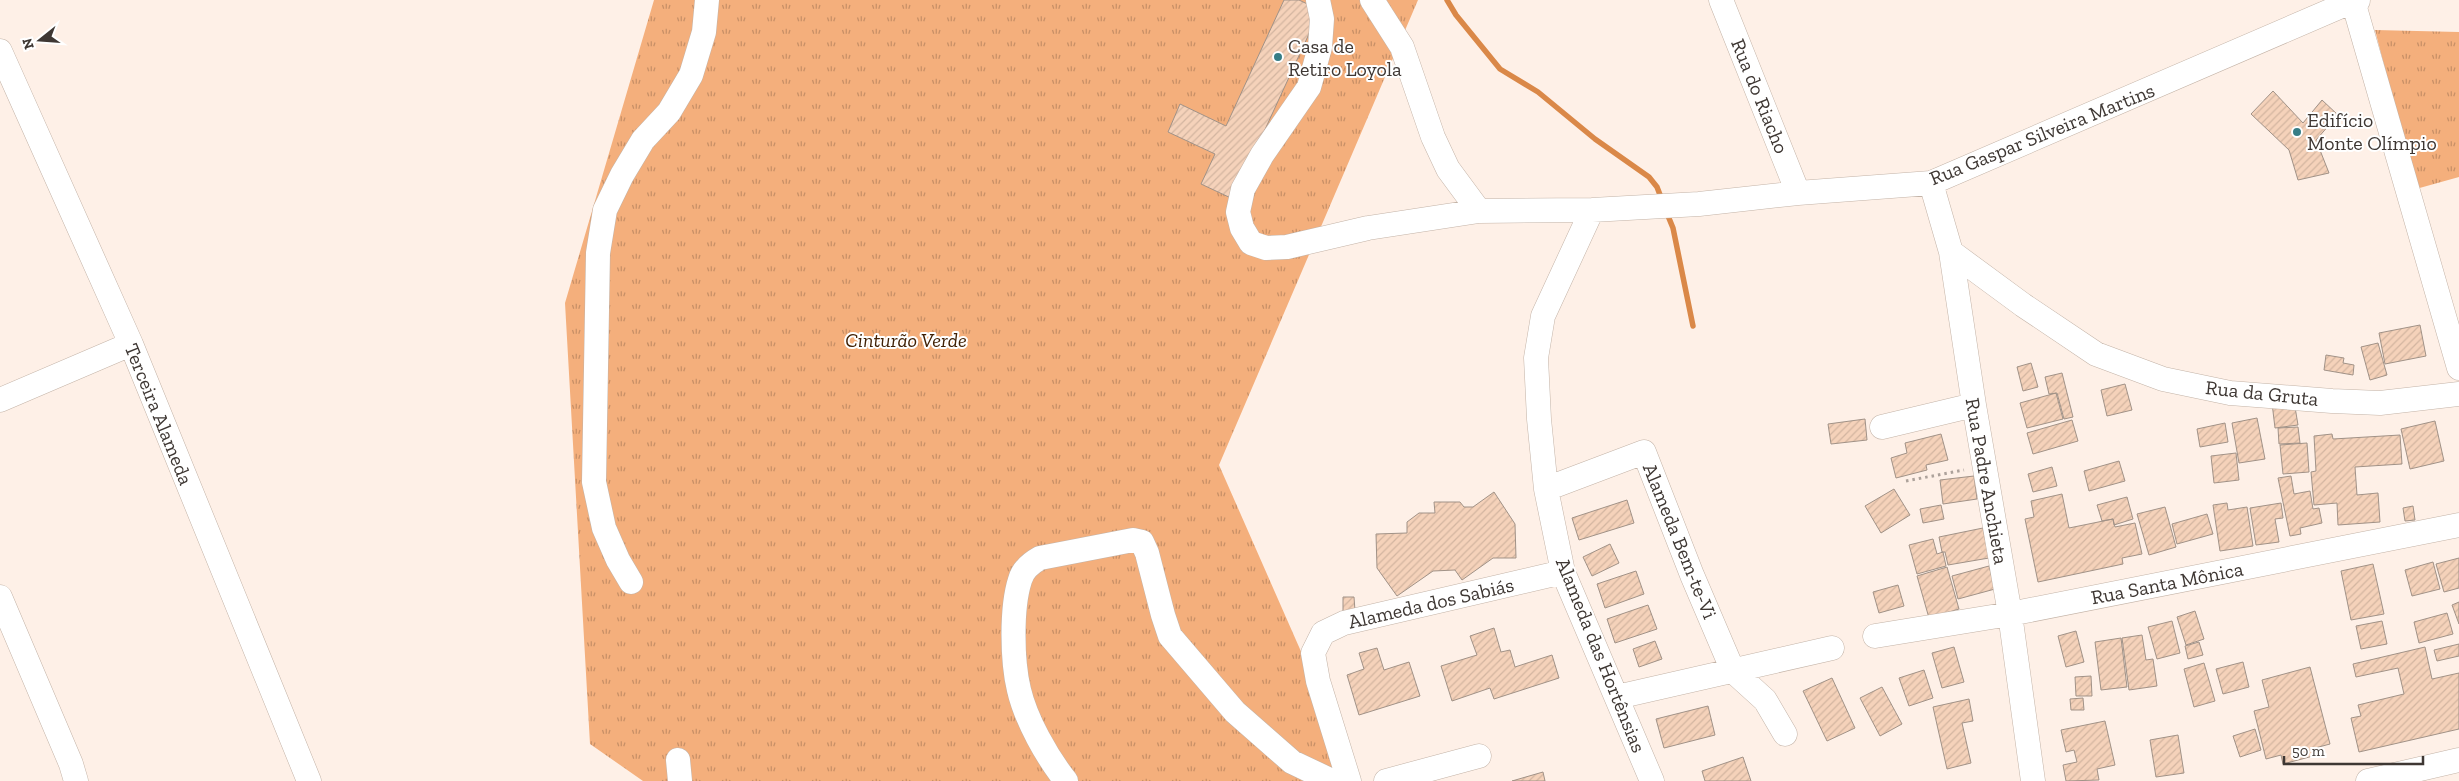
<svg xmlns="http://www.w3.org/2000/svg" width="2459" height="781" font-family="'Zilla Slab',serif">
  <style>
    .grass { fill: url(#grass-tufts) }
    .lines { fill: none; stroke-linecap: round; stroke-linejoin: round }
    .stream { stroke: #da8848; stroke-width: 5.5 }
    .building { fill: url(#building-hatch); stroke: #a19287 }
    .minor-casing { stroke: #c3b3a7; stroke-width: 25 }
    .major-casing { stroke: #c3b3a7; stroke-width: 29 }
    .path { stroke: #ada29b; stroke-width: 3; stroke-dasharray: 2.5 4; stroke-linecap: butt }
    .minor { stroke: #fff; stroke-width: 24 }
    .major { stroke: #fff; stroke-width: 28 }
    .poi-dot { fill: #367d86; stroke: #fff; stroke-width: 2 }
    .labels { text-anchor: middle; stroke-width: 4; stroke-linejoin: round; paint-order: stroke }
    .poi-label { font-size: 20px; fill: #3e3733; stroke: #fff; text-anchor: start }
    .street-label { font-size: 20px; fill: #3e3733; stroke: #fff }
    .park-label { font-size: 20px; font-style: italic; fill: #402004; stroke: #fff }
  </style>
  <defs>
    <pattern id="grass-tufts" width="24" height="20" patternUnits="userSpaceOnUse" patternTransform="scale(1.25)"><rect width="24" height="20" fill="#f4af7c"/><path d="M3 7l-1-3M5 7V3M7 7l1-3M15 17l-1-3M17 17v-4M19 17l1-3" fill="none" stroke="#c78f66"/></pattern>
    <pattern id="building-hatch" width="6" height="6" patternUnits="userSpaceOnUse" patternTransform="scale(1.25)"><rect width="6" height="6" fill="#f5d2ba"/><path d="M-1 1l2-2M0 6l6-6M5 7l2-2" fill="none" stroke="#d3b5a0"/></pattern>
  </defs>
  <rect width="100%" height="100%" fill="#fef0e7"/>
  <path class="grass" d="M654,0h764l-199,465 139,316h-715l-53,-37 -25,-441z
    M2375,30l84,2v145l-43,12z"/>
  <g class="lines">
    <path class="stream" d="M1447,0l9,15 44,54 38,23 57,47 54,38 8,10 5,13
      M1666,211l7,17 20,98"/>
  </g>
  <path class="building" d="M1284,0h15l21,10 -87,189 -32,-15 14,-30 -47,-22 12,-28 46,22z
    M2273,91l30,32 19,-23 16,15 -22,25 13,33 -31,7 -9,-30 -38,-36z
    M2420,325l6,31 -41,8 -6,-31z
    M2378,343l9,32 -17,5 -9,-33z
    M2326,355l18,3 -1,5 11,2 -1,10 -29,-5z
    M2031,363l7,24 -15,4 -6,-24z
    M2062,373l11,44 -9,2 -7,-26 -8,1 -4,-17z
    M2125,384l7,26 -25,6 -6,-26z
    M2056,393l7,26 -36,9 -7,-25z
    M2294,401l4,24 -23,3 -3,-25z
    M2257,418l8,41 -26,4 -7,-40z
    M1865,419l2,21 -36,4 -3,-20z
    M2072,420l6,21 -45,13 -6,-21z
    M2435,421l9,40 -34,8 -9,-40z
    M2225,423l3,19 -28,5 -3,-18z
    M2298,427l2,16 -21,1 -1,-16z
    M1941,434l7,26 -22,5 1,5 -31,8 -5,-20 16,-5 -2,-10z
    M2332,434l1,5 67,-4 2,29 -47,3 2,28 21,-2 2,29 -42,3 -1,-22 -23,2 -3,-33 5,-1 -2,-35z
    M2307,443l2,29 -26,2 -3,-29z
    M2236,453l3,27 -25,3 -3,-27z
    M2119,461l6,20 -36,10 -5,-20z
    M2052,467l5,19 -24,6 -5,-18z
    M1974,476l3,23 -34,5 -3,-24z
    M2291,476l3,18 16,-3 3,18 6,-1 3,15 -22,5 1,6 -11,2 -12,-58z
    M1894,489l16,26 -29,18 -16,-27z
    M1494,492l21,32 1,34h-23l-31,22 -7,-10 -22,1 -36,25 -20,-28 -1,-34 31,-1v-11l12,-9h16l-1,-11h26l4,5h9z
    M2062,494l7,34 44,-9 2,8 20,-4 7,31 -20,4 1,6 -85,18 -13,-63 9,-2 -3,-16z
    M2127,497l6,22 -19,6 -1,-6 -11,2 -5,-16z
    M1627,500l7,23 -55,17 -7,-22z
    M2227,503l1,7 19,-3 6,39 -33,5 -7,-46z
    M2281,503l2,15 -8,1 4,23 -23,3 -6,-37z
    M1941,505l3,14 -21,4 -3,-14z
    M2413,506l2,14 -10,1 -2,-13z
    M2165,507l11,40 -27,8 -12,-41z
    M2207,514l6,20 -36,10 -5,-20z
    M1983,528l6,30 -41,7 -3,-13h-3l-3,-15z
    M1933,539l4,15 6,-2 3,14 -29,8 -8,-29z
    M1610,544l9,19 -27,13 -9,-19z
    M2459,558v30l-15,4 -8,-28z
    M2433,562l7,27 -28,7 -7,-26z
    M2373,564l11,50 -33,6 -10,-49z
    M1989,566l6,23 -37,10 -6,-23z
    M1947,567l12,42 -30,9 -12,-42z
    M1636,571l8,23 -39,14 -8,-24z
    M1898,585l6,21 -25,7 -6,-21z
    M1343,597h11l1,14h-12z
    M2459,602v22l-7,-19z
    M1648,605l9,24 -42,14 -8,-24z
    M2195,611l9,28 -18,6 -9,-28z
    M2447,613l6,21 -34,9 -5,-21z
    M2172,621l8,32 -23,6 -9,-32z
    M2382,621l5,23 -26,5 -5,-23z
    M1494,628l7,24 9,-2 5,17 37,-12 7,23 -65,21 -4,-11 -38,13 -11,-35 36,-11 -7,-19z
    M2076,631l8,31 -18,5 -8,-31z
    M2142,635l4,25 7,-1 4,27 -28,4 -7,-52z
    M2121,638l6,49 -26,3 -6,-48z
    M1655,641l7,18 -23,8 -6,-18z
    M2199,642l4,13 -15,4 -3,-13z
    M2459,644v12l-22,5 -3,-11z
    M1954,647l10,35 -22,6 -10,-35z
    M2425,647l7,32 27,-6v56l-100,23 -8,-34 10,-2 -3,-11 46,-11 -6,-26 -42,9 -3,-13z
    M1377,648l7,22 25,-8 11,34 -61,19 -12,-40 17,-6 -5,-16z
    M2243,662l6,25 -26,7 -7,-25z
    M2204,663l11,38 -21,6 -10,-38z
    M2310,667l20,77 -15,4 2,7 -34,9 -2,-9 -15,4 -12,-48 15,-4 -7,-27z
    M1924,670l9,28 -24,8 -10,-28z
    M2091,676l1,20h-16l-1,-19z
    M1832,678l23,50 -28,13 -24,-50z
    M1882,687l20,37 -22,12 -20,-38z
    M2083,698l1,12h-13l-1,-11z
    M1969,699l4,22 -11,2 9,40 -24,6 -14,-62z
    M1708,706l7,29 -51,13 -8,-29z
    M2105,721l10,44 -18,4 2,11 -33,1 -3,-16 14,-3 -3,-12 -8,2 -5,-22z
    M2255,729l6,21 -21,7 -7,-21z
    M2178,735l6,38 -28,4 -6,-37z
    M1743,757l8,24h-46l-3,-10z
    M1543,772l2,9h-33z"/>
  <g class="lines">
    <g class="minor-casing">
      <path id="minor" d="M1318,0l4,19 -2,28 -11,40 -47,68 -19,34 -5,23 4,16 9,15 15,5 21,-1 81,-19 111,-17 113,-1 107,-6 99,-11 133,-10 422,-182 106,367
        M1372,0l30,47 31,90 15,32 31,42
        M1721,0l77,193
        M0,51l131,293 178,437
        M1931,183l20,69 23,153 36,209 23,167
        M1592,210l-49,106 -7,42 3,61 7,70 17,83 89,209
        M1951,252l72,53 73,49 67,25 67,14 102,8 48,2 79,-9
        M0,400l131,-56
        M1882,427l92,-22
        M1546,489l98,-37 48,123 41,96 32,29 20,34
        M631,582l-13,-22 -14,-32 -10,-46 4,-229 7,-43 17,-35 21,-35 26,-28 22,-37 13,-43 3,-32
        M0,597l71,167 5,17
        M1875,636l135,-22 449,-89
        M1617,697l215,-49
        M678,760l2,21
        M1066,781c-19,-24 -40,-61 -47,-91 -7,-29 -8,-82 1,-110 3,-11 11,-17 20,-22l93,-18 9,2 5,11 16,62 7,21 65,76 57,50 40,19
        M1349,781l-31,-100 -5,-28 10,-20 21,-10 219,-51
        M1386,781l93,-25
        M2368,781l91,-21"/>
    </g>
    <g class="major-casing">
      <path id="major" d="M2353,0h3"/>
    </g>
    <path class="path" d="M1906,481l58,-11"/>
    <use href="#minor" class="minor"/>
    <use href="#major" class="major"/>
  </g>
  <g class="poi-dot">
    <circle cx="1278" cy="57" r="5"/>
    <circle cx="2297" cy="132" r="5"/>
  </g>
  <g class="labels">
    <g class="poi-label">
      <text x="1288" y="53">Casa de<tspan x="1288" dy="23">Retiro Loyola</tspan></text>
      <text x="2307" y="127">Edifício<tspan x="2307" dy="23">Monte Olímpio</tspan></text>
    </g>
    <g class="street-label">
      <text transform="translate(1760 96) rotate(68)" y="7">Rua do Riacho</text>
      <text transform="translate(2042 134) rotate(-22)" y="7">Rua Gaspar Silveira Martins</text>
      <text transform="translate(2262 393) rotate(6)" y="7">Rua da Gruta</text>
      <text transform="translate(159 414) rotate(68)" y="7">Terceira Alameda</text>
      <text transform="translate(1987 481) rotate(80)" y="7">Rua Padre Anchieta</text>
      <text transform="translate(1680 541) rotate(68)" y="7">Alameda Bem-te-Vi</text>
      <text transform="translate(2167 583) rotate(-11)" y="7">Rua Santa Mônica</text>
      <text transform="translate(1431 603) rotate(-13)" y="7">Alameda dos Sabiás</text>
      <text transform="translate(1601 655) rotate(68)" y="7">Alameda das Hortênsias</text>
    </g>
    <g class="park-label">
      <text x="906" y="347">Cinturão Verde</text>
    </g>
  </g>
  <g transform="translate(40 40) rotate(253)" stroke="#ffffff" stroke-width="4" paint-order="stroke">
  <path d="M0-4L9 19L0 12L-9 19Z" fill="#3e3733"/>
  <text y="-8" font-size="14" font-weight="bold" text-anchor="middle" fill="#3e3733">N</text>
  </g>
  <path d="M2284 756v8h139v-8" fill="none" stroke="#3e3733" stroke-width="2.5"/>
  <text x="2292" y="756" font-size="15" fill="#3e3733" stroke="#ffffff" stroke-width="4" paint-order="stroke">50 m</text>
</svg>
